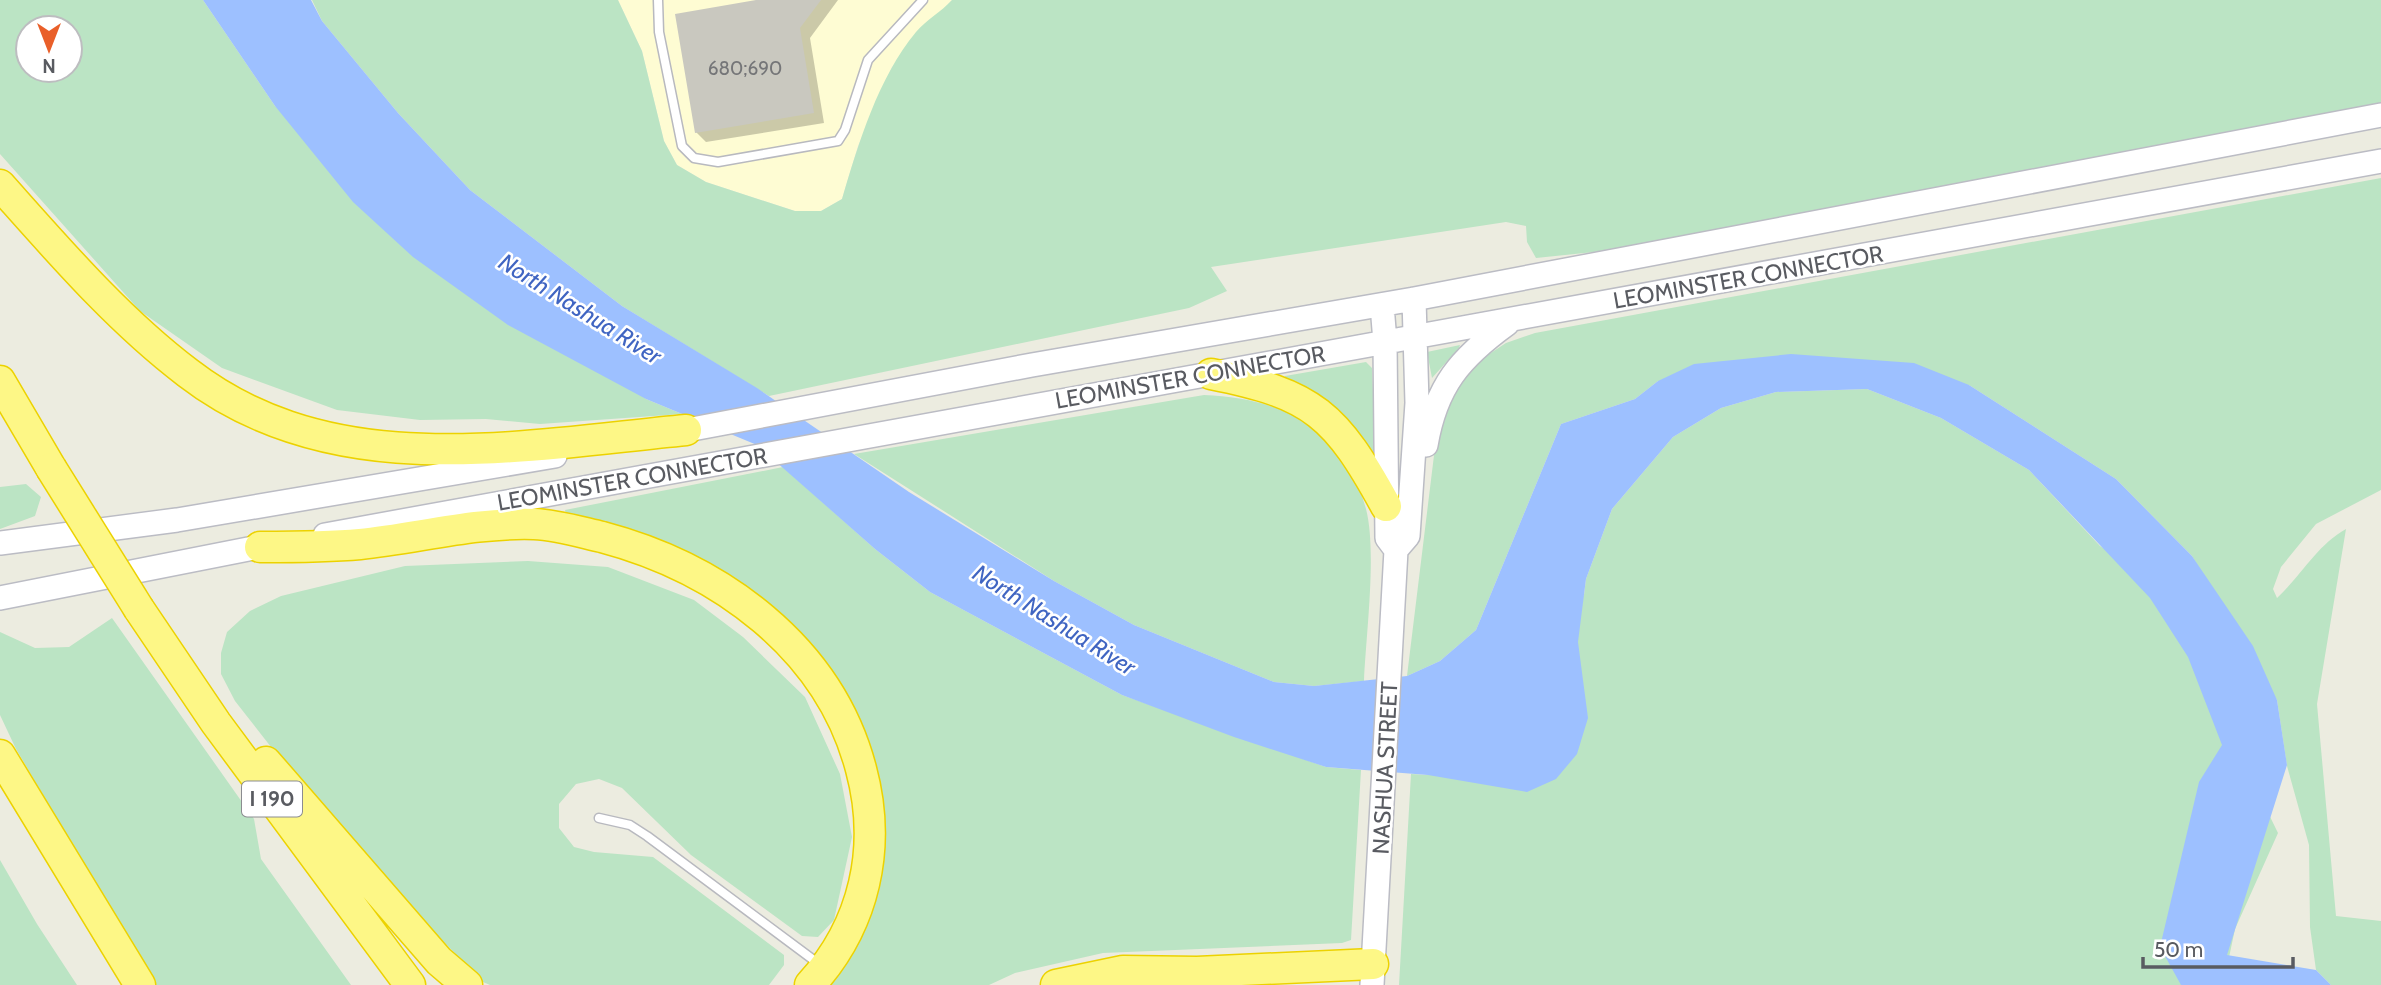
<svg xmlns="http://www.w3.org/2000/svg" width="2381" height="985" font-family="Cabin,sans-serif">
  <style>
    .commercial { fill: #fefcd3 }
    .green { fill: #bbe4c4; fill-rule: evenodd }
    .water { fill: #9dc0ff }
    .shadow { fill: #0003 }
    .building { fill: #c9c8bf }
    .lines { fill: none; stroke-linecap: round; stroke-linejoin: round }
    .service-casing { stroke: #b8b9bf; stroke-width: 11 }
    .secondary-casing { stroke: #bbbcc4; stroke-width: 26 }
    .motorway-casing { stroke: #ecd200; stroke-width: 33 }
    .service { stroke: #fff; stroke-width: 8 }
    .secondary { stroke: #fff; stroke-width: 23 }
    .motorway { stroke: #fdf786; stroke-width: 30 }
    .motorway-bridge-casing { stroke: #ecd200; stroke-width: 33; stroke-linecap: butt }
    .motorway-bridge { stroke: #fdf786; stroke-width: 30 }
    .labels { text-anchor: middle; stroke-width: 5; stroke-linejoin: round; paint-order: stroke }
    .number-label { font-size: 19px; fill: #757678 }
    .shield { fill: #fff; stroke: #8b8c90; stroke-width: 2 }
    .shield-label { font-size: 21px; font-weight: bold; fill: #595b61 }
    .street-label { font-size: 23px; fill: #595b61; stroke: #fff }
    .water-label { font-size: 24px; font-style: italic; fill: #4065c2; stroke: #fff }
  </style>
  <rect width="100%" height="100%" fill="#ecece0"/>
  <path class="commercial" d="M618,0h334l-60,67 -34,79 -16,53 -21,12h-26l-89,-29 -29,-17 -13,-24 -22,-90z"/>
  <path class="green" d="M0,0h203l72,106 371,293 36,15 -142,10 -54,-5 -66,1 -83,-10 -115,-42 -82,-57 -140,-157zM28,28h42v42h-42z
    M312,0h306l24,51 22,90 13,24 29,17 89,29h26l21,-12c17,-57 36,-121 74,-167 10,-12 25,-20 36,-32h1429v109l-787,143 -58,6 -9,-16 -1,-16 -20,-4 -295,45 16,24 -38,17 -420,88 -147,-90 -152,-116 -72,-77 -76,-92z
    M2381,178v312l-65,34 -35,43 -8,22 4,9c24,-22 40,-53 69,-69l-29,175 19,212 45,5v64h-50l-15,-15 -6,-43 -1,-82 -22,-79 -10,-66 -85,-144 -76,-77 -147,-94 -311,-4 -23,18 -74,25 -85,206 -36,31 -33,15 30,-245 21,-48 19,-21 29,-19 29,-10z
    M1460,345l-1,3 -27,30 -5,-26z
    M1366,362l6,6 4,94 -92,-81 1,-5z
    M1867,389l74,29 88,52 71,76 54,33 124,254 -43,96 -8,38 9,18h-837l12,-211 17,1 156,-180 2,-16 26,-70 61,-72 48,-29 55,-16z
    M1204,395c78,3 141,33 162,114 11,42 0,126 -2,172l-50,5 -40,-4 -140,-57 -80,-44 -200,-127z
    M783,467l92,82 55,43 192,103 204,72 35,3 -10,170 -9,3 -239,10 -88,20 -26,12h-161l53,-127 -68,-203 -246,-138 -2,-7z
    M26,484l15,13 -6,19 -35,13v-42z
    M528,561l80,6 86,33 49,37 62,60 35,77 12,63 -18,83 -16,17 -16,-1 -111,-81 -69,-67 -23,-9 -23,5 -17,20v24l15,19 20,5 59,5 131,98v10l-15,20h-279l-7,-3 -140,-143 -108,-138 -14,-27v-21l6,-21 23,-21 31,-15 124,-30z
    M112,618l142,201 7,40 90,126h-196l-139,-236 -16,-34v-83l35,16 34,-1z
    M0,860l37,64 40,61h-77z"/>
  <path class="water" d="M203,0h108l11,21 76,92 72,77 152,116 135,82 152,104 145,89 80,44 140,57 40,4 93,-10 33,-15 36,-31 85,-206 74,-25 23,-18 36,-17 97,-10 123,9 55,22 147,94 76,77 61,90 24,54 10,65 -60,190 89,15 15,15h-150l-21,-38 39,-165 23,-37 -34,-88 -38,-59 -121,-128 -88,-52 -74,-29 -91,3 -55,16 -48,29 -61,72 -26,70 -8,63 10,76 -11,36 -21,25 -29,13 -99,-17 -102,-8 -92,-30 -112,-42 -192,-103 -55,-43 -118,-104 -111,-46 -138,-74 -95,-68 -60,-55 -78,-96z"/>
  <path class="shadow" d="M767,0h71l-28,38 14,85 -118,19 -10,-10z"/>
  <path class="building" d="M756,0h65l-21,28 14,85 -119,20 -20,-119z"/>
  <g class="lines">
    <g class="service-casing">
      <path id="service" d="M658,0l1,32 23,114 12,12 24,4 120,-21 7,-11 23,-70 55,-60
        M599,818l31,7 17,11 172,128"/>
    </g>
    <g class="secondary-casing">
      <path id="secondary" d="M1382,305l3,37 2,196 9,12
        M671,433l361,-68 382,-66 967,-184
        M1426,445c10,-59 34,-87 81,-121
        M325,535l2056,-374
        M0,543l177,-23 378,-64
        M0,598l274,-54
        M1372,985l24,-435 12,-14 9,-133 -3,-104"/>
    </g>
    <g class="motorway-casing">
      <path id="motorway" d="M0,185c58,65 118,135 188,188 144,111 330,73 498,57
        M1211,374c103,20 125,41 175,132
        M0,381l51,87
        M260,547c33,0 67,0 100,-3 58,-6 116,-22 174,-20 23,1 46,8 68,13 117,31 227,110 259,232 21,78 4,156 -51,216
        M139,609l77,114 194,262
        M0,755l140,230
        M266,762l173,199 28,24
        M1056,985l67,-14 74,1 176,-8"/>
    </g>
    <use href="#service" class="service"/>
    <use href="#secondary" class="secondary"/>
    <use href="#motorway" class="motorway"/>
    <g class="motorway-bridge-casing">
      <path id="motorway-bridge" d="M51,468l88,141"/>
    </g>
    <use href="#motorway-bridge" class="motorway-bridge"/>
  </g>
  <g class="labels">
    <g class="number-label">
      <text x="745" y="75">680;690</text>
    </g>
    <rect class="shield" x="242" y="781.5" width="60" height="35" rx="5"/>
    <g class="shield-label">
      <text x="272" y="806">I 190</text>
    </g>
    <g class="street-label">
      <text transform="translate(1748 277) rotate(-10)" y="8">LEOMINSTER CONNECTOR</text>
      <text transform="translate(1190 377) rotate(-10)" y="8">LEOMINSTER CONNECTOR</text>
      <text transform="translate(632 479) rotate(-10)" y="8">LEOMINSTER CONNECTOR</text>
      <text transform="translate(1385 768) rotate(-87)" y="8">NASHUA STREET</text>
    </g>
    <g class="water-label">
      <text transform="translate(580 309) rotate(32)" y="8">North Nashua River</text>
      <text transform="translate(1054 620) rotate(32)" y="8">North Nashua River</text>
    </g>
  </g>
  <g transform="translate(49 49) rotate(180)"><circle r="33" fill="#ffffff" stroke="#bdbdc0" stroke-width="2"/>
  <path d="M0-5L12 26L0 18L-12 26Z" fill="#e95f29"/>
  <text y="-10" font-size="19" font-weight="bold" text-anchor="middle" fill="#595b61">N</text>
  </g>
  <path d="M2143 957v10h150v-10" fill="none" stroke="#595b61" stroke-width="3.5"/>
  <text x="2154" y="957" font-size="21" fill="#595b61" stroke="#ffffff" stroke-width="5" paint-order="stroke">50 m</text>
</svg>
